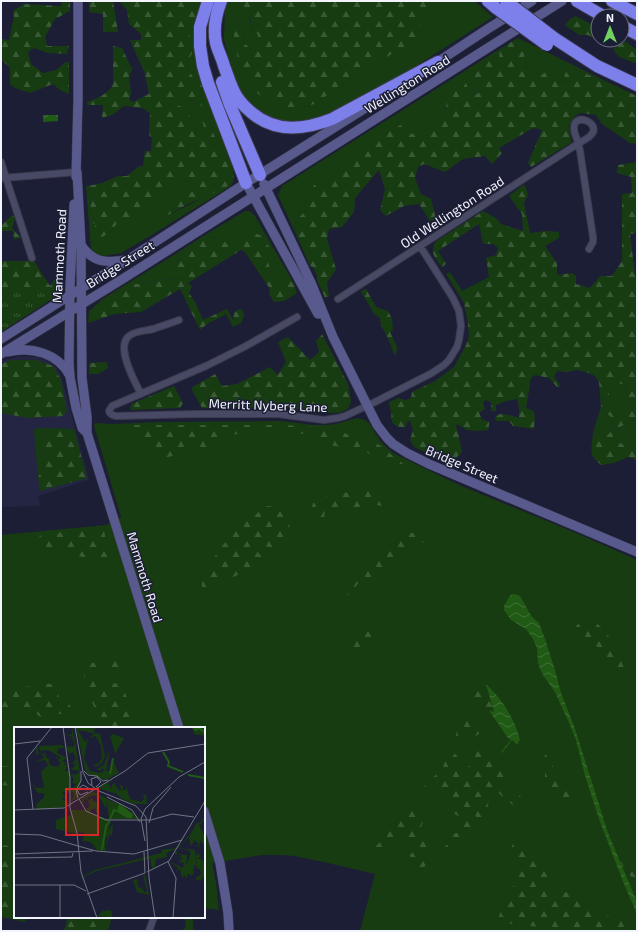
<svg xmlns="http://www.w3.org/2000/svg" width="638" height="932" font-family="'Exo 2',sans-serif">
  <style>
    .built { fill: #232542 }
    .green { fill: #183c12 }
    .forest { fill: url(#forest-firs); fill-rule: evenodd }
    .park { fill: url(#park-tufts) }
    .water { fill: url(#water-waves) }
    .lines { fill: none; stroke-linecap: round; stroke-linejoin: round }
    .street-casing { stroke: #3b3b4e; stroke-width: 8 }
    .secondary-casing { stroke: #3b3b4e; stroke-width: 10 }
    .highway-casing { stroke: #3b3b4e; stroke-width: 14 }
    .street { stroke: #484a65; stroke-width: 6 }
    .secondary { stroke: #585a8d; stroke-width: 9 }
    .highway { stroke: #7d80eb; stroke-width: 12 }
    .highway-bridge-casing { stroke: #3b3b4e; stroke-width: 14; stroke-linecap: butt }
    .highway-bridge { stroke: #7d80eb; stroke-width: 12 }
    .labels { text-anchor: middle; stroke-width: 3; stroke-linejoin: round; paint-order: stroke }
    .street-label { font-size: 13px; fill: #f2f4fe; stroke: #1c1e35 }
    .inset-river { fill: none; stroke: #205a15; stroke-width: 2 }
    .inset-road { fill: none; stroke: #727485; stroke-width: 1 }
    .view { fill: #d62828; fill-opacity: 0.15; stroke: #d62828; stroke-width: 2 }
    .inset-edge { fill: none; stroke: #f2f4fe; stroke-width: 2 }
  </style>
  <defs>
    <pattern id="forest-firs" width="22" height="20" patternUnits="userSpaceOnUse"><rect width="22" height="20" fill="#183c12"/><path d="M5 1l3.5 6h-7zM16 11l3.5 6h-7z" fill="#3a5936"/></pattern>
    <pattern id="park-tufts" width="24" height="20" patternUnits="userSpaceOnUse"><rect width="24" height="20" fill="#183c12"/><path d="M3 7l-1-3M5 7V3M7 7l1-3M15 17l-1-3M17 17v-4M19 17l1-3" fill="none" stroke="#3a5936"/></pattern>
    <pattern id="water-waves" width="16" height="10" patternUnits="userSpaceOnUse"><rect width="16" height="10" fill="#205a15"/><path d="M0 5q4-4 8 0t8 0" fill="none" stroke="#417238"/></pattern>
  </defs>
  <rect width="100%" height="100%" fill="#1c1e35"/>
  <path class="built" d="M19,356l19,1 11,5 7,5 5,9 28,104 -51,16 2,10 -39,1v-146z"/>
  <path class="green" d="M229,1h15l9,30 5,4 -1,7 5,6 1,6 -11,-4 -8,-7 -3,-24h-4l-3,3 33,79 21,9 27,-6 40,-29 62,-35 5,-20 16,-15 -2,-4h38l19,16 -96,61 -73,39 -23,6h-17l-14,-5 -18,-12 -17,-22 -11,-45 1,-31z
    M199,10l5,74 28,79 -6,-9 -6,-4 -12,-31 -5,1 2,11 -2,8h-7l-1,-15 -3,-2 -5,-13 -13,-5 7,-7 13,4 8,6 -1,-12 2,-9 -8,-6 -8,-12 2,-10 -5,-31z
    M518,38l96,47 -45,-18 -5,9 6,6 -16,-1 -28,-13 -3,-24z
    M500,49v10l-26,6z
    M468,69l9,12 2,12 -8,2 -5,-12 -22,12 3,14 -21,21 -19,5 -59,34 -10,3 -8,9 -16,4 -8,12 -1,15 -9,8 -1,12 -17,-37 4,-9z
    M234,179l-3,7 -81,50 -29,17 -17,3 -10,-2 -3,-5 -5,-63h2l5,37 2,1v14l14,-5 10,-12 62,-41 10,2 10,6 -30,14 -8,16 67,-34z
    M245,211h5l5,5 38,66h-19l-3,-8 -4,-18 -14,-23 -20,12 -28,-10z
    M177,253l-1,6 4,3 -2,3 10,10 -4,5 -20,-1 -8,2 -7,-1 -7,4h-12l-41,27 15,-13z
    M616,383l10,2 -3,10 8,9 -8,12 -9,1v-10l-7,-6 -4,-4 6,-2v-3z
    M601,407l3,5 6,4 3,9 -4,9h-8l-5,-4 -3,2z
    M357,418l8,2 4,3 12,19 12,11 66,32 122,50 56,25v371h-277l15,-57 -47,-11 -33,-7 -13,-1h-20l-50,8 4,20 3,27 -15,-2v-180h-189v128l-14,-4v-317l105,-10 15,-8 -27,-91 1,-3 17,1 50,-2 117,-1 20,2 13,2h14l10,-1z
    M636,419l1,1v31l-15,-7 -7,-5 5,-12z
    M37,428h17l-6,3 -7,9 3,28 -6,9 -4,-47z"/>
  <path class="forest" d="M62,1h8v10l-15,8 -10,18 2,9h22l-2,8 -19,-1 -14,-5 -6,4 3,12 12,9 13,-3 10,-8h3v32l-9,-4 -7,-6 -23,9 -15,-5 -5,-4v-16l-8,-8v-9h-1v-12l8,1 5,-24 -1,-5 11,-7 37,2z
    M92,1h21l5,31h-15v-18l-14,-2v-10z
    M117,1h86l-10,23 -8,3 4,5 3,22 -3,4 -2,10 8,12 8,6 -2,9 1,12 -8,-6 -13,-4 -6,7 12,5 5,13 3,2 1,15h7l2,-8 -3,-11 6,-1 12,31 6,4 6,9 2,16 -4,5 -5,4 -37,16 -25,14v-5l8,-11 29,-14 -9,-6 -10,-2 -51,44 -11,-3c-7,9 -12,16 -24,18v-15l-2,-1 -5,-37 14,-3 16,-7h9l11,-9 5,-1 2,-15h6l1,-13 -3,-3 1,-22 -8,-5 -18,-2 -12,9 -10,3 1,-13h-16v-3c10,-4 22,-8 26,-18v-38l9,2 10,21 -3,8 2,17 -2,6 4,2 16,-8 -4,-20 -15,-34h11v-6l-12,-10 -2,-14 -8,-9z
    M244,1h192l2,4 -16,15 -5,20 -62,35 -40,29 -27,6 -21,-9 -12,-10 -17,-32 -4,-20v-17l3,-3h4l3,24 8,7 11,3 -1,-5 -5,-6 1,-7 -5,-4 -3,-13 -7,-5z
    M576,16l22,12v12h15v2l-7,3 -18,-10h-9l-14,-10 5,-6z
    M518,38l5,6 3,24 15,7 8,-5 5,11 15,1 -5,-6 5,-9 45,18 23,11v48l-7,-1 -28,-19 -6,-9 -15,-2 -6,3 -6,9 1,10 2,7 -41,25 -3,-4 14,-33 -9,-2 -34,20 3,5 -10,11 -7,-8 -22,3 -18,13 -21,-8 -6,3 -3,11 6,16 10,5 5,20 -6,2 -11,-17 -15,2 -18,10 -6,-6 5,-21 -6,-19 -24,28 -1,14 -12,15 -13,2 -2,10 9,30 -9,14 2,13 -4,2 -8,-18v-4l-4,-9 -3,-1 -15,-34 1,-12 9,-8 1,-15 8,-12 16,-4 8,-9 10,-3 3,-11 41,-30 9,-3 6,10 19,-5 21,-21 -3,-14 6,-13 9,-4 7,5 5,12 8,-2 -2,-12 -9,-12 6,-4 25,-6 1,-10z
    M625,41l12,9v13h-3l-16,-7 -5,-7z
    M637,162v71l-7,1 6,48 1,1v137l-1,-1 -16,8 -5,12 7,5 6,2 2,-3h4l1,7 2,1v9l-9,-3 -14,6 -13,2c-2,-2 -5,-4 -7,-7 -5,-6 -1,-18 -1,-26l3,-2 5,4h8l4,-9 -3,-9 -6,-4 -3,-5 -2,-25 -4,-6 -9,-4 -10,-2 -8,2 -11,-1 -3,6 7,9 -4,1 -8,-9 -14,-3 -4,3 -5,30 7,3 2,5 -1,13 -21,-3 -4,-5h-13l-1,-4 5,-3 9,1 10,3v-10l-2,-9 -11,2 -10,4v6h-5v-9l-6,-2 -2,3 2,6 -6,4 3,6 7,3v4l-1,4 -9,1 -12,-1 -10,-6 -1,2 2,6 4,20 -8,8 -7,2 -33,-15 -4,-7 3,-10 -3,-9h-3l-1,6c-6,1 -14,-1 -15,-9 0,-2 1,-4 0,-7 -1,-3 -2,-5 -2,-9l9,-4 7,2 6,-2 1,-6 23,-11 19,-14 12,-22 3,-8 -1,-13 -4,-21 -18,-29 4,-2 12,19 27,-14 -3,-19 10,-3 2,-7 -5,-4h-10l-4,-20 -41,27 8,13 -4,3c-7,-10 -12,-12 -7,-25l48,-31 13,7 5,6 22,7 -1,-17 -13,-18 15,-12 4,10 -4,9 6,30 17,-2 12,1v6l-14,8 12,17v12l15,-2 4,3v8l14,4 10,-12h12l10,-15v-67l10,-1 -1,-16 -14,-4 1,-8zM616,383l10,2 -3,10 7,9 -7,11 -8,2 -1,-10 -7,-6 -4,-4 6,-2v-3z
    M13,215l2,4 -3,9 9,10 -7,1 -1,-8h-12v-5l10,-10z
    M253,233l10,3 7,13 -3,7 4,18 3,8h19l4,11 -13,8 -10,1 -5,-8 1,-5 -25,-37 -4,-2 -53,33 4,3 -3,7 6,9 8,18 24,-11 6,11 1,-7 5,-4 4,1 1,6 -3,7 -8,4 -7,-13 -19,10 -7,6 -20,-41 -39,23 -26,2 -27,9 1,-12 41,-27h12l7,-4 7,1 8,-2 20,1 4,-5 -13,-5 5,-8 -4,-3 1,-6 28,-18 28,10z
    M1,261h33l16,25 12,-18 -1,22 -8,7 -52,32z
    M366,289l10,18 12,4 4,8 1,11 -3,2 7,15 -1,9 -3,-4 -2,-7 -10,-20 -1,-7 -6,-4 -13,-23z
    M322,334l26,50 3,17 -3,8 -9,4 -27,-1 -22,-4 -18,-1 -70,1 -11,-20 24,-14 7,12 15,-2 33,-17 8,8 8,-13 -8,-20 10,-5 22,23 9,-8 -3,-11z
    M11,360h25l17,6 8,14 6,31 -4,5 -35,2 -27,-5v-49z
    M107,362l1,6 -10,6h-9v-11z
    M174,386l9,17 -3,5 -50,2 1,-6z
    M122,425h163l47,3 11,4 14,8 12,-1 12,7 18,15 10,4 -25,-3 -18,-10 -52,-10 -5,-7 -23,-4 -41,1 -25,6v6l-64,16 -8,-18 -13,-13z
    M54,428l20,1 13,49 -47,13 -2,-14 6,-9 -3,-28 7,-9z
    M368,490l19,3v10l-6,3 -10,-3h-8l-5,5 -15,2 -12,-1 -6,1 -1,9 -4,-1 -9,-8 2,-7 19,-9z
    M266,506l12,1 11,11 1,20 -14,10 -13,-2 -6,5 5,6 1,6 -53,25h-8v-8l5,-12 15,-22 18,-19z
    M104,530l6,34 -63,-16 -8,-12 6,-3z
    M416,532l8,4v6l-10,4 -7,1 -19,24 -28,10 -12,15 -3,-9 2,-9 33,-21 12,-13 15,-10z
    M591,619l14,11 14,25 8,21 -39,-38 -9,-5 -3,-7 6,-5z
    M377,630v8l-6,7 -7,4 -2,12 -5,-1 -5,-11v-4l15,-13z
    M106,660h12l9,6 -4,3h-14l-17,3 1,6c9,6 17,6 28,5 7,14 10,29 10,45h-25l-4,-11 -7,-8 -7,-17 -6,-25 5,-3z
    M63,682l-6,7 2,9 10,6 6,10h-20l-6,6 -10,-4 -9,-9c-9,3 -10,3 -19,-1l-10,7v-23z
    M482,684h4l9,28 -13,-6 -10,-11 5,-8z
    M461,720h7l15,10c-9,11 -15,4 -27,6l2,-15z
    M486,746l10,15 9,6 4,10 -1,7 -6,-2v3l21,13 -3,13 -24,-20 -6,1 -4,26 -8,1 -4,-5 -2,4 -1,14 -5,3 -6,1 -1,10 -17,14 -4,-2 -1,-4 14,-13 -12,-4 -2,-6 3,-2h5l5,5 7,-1 5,-4 2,-10 -13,-7 1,-12 -9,-6 -6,-9 -16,17 -4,13 4,3 2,5 -2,3c10,15 6,23 6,39l-5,3c-8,-3 -11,-4 -12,-13l4,-4 -3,-7 -11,-3h-7l-2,8 -7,3 -7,-1 -1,-5 6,-6 2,-6 21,-18 7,-12 13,-18 18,-19 2,-5 -2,-7 2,-4 8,1 7,7 2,11 13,-7v-5l-2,-7z
    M546,754l29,51h-7l-10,-15 -8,-3 -5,-9v-14l-2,-5z
    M1,766l14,1v19l-14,-1z
    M513,843l21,9 6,14 15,12 -5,14h15l11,2 30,22 24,6 7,5v4h-78l-13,-4 -20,-1 -26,-4 -1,-6 7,-17 13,-23 -9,-24z
    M5,845l10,3v69h11l-1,5 -23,-5 -1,-2v-68z
    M621,858l16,15v7l-4,-1 -12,-16z
    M68,917h44l-4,14h-31l-4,-2 -1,2h-8z
    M185,917h8v14h-12l5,-4z"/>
  <path class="park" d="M1,289l60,4 -60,39z"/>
  <path class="water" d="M43,115h15v6l-15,1z
    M515,594l5,2 12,21 7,6 6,16 10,31 6,23 13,33 34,107 29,69v13l-2,-6 -11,-25 -25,-65 -15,-47 -8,-32 -6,-15 -15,-33 -12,-17 -3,-6 -2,-6 -1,-15 -4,-9 -7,-10 -15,-9 -7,-10v-4l4,-7 3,-4z
    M486,684c16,15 29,35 34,56l-3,4 -5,-4 -10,13 -1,-1 10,-12 -3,-2 -18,-26 -1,-2 5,2z"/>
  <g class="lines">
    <g class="street-casing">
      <path id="street" d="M1,162l5,16
        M1,174l5,4 26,80
        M3,178l74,-6
        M338,299l82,-53 159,-103c3,-2 8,-4 11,-7 14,-12 -17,-26 -16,-7 0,5 3,9 4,13 1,3 1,6 2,9l13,86v5l-4,7
        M297,317l-51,29 -40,20 -94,40 -3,5c1,4 4,4 7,5l80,-2h82l46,6 14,-2 7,-2 30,-14 57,-29 12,-8 5,-5 8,-13 2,-7 2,-14 -2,-15 -6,-13 -33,-52
        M141,394c-6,-12 -26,-47 -12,-58 6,-5 16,-5 24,-7 9,-3 18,-6 26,-9
        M149,931l5,-14"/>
    </g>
    <g class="secondary-casing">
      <path id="secondary" d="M433,65l53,-35 46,-29
        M77,172l4,72 1,134 5,39v16l92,295
        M76,177l2,-78v-98
        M246,183l72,131
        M264,184l48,101 21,52 44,88 10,13 6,6 14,9 22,11 208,88
        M74,204l-4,83 -1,76 1,14 6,31 6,20 5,5
        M81,245c12,18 25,18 45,15
        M1,339l63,-40 65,-40 117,-76 129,-81
        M8,352c23,-6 50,1 62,24
        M1,354l120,-74 441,-279
        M204,811l16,52 8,50 1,18"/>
    </g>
    <g class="highway-casing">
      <path id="highway" d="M208,1l-8,26v19l3,20 5,17 38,100
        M221,1c-5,13 -8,28 -5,42 2,8 6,15 8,23 4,10 7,22 13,31 4,6 9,11 15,16 24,20 52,17 80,6l106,-57
        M488,1l8,7
        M577,1l26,15
        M612,1l25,13
        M622,26l15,8
        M554,38l43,28 40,19
        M222,82l8,23 30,70"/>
    </g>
    <use href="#street" class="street"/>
    <use href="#secondary" class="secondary"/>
    <use href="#highway" class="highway"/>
    <g class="highway-bridge-casing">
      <path id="highway-bridge" d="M506,1l48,37
        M496,8l51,37"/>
    </g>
    <use href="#highway-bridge" class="highway-bridge"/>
  </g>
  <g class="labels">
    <g class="street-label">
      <text transform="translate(407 84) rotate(-32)" y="5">Wellington Road</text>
      <text transform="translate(452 212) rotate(-33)" y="5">Old Wellington Road</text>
      <text transform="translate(59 256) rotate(-87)" y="5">Mammoth Road</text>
      <text transform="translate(120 264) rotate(-32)" y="5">Bridge Street</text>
      <text transform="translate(268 405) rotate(2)" y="5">Merritt Nyberg Lane</text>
      <text transform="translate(462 464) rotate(23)" y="5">Bridge Street</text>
      <text transform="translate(145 577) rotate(73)" y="5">Mammoth Road</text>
    </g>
  </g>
  <g transform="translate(14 727)">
    <rect width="191" height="191" fill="#1c1e35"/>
    <path d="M57,83h13l26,10 -4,8 3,5 -7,-3 4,21 -10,-1 -2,-8 -12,-1 3,-8 -8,-1v2l-21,-5v-9l15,-5z" fill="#183c12"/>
    <path d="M58,0l3,14 6,38 -3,19 -7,3 3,-5 -3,-7 6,-5 -5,-1 2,-5 -3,-2 1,-4 1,3 6,-2 -1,-3h-7l5,-6 -7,-1h4l3,-5 -3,-6 -4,2 -3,-8 8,1v-7l-9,-2 7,1 1,-2 -9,-3 8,1zM62,0h17l4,3 -4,-1 2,3 -3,1 -14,-3 7,12 3,-4 -4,20 6,13 10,2 4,-2 -1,-3 -3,2h-2l-1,-1 7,-4 6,-16 -4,22h4l2,-12 7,14 -13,7 -20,-7zM80,6l6,1 5,22 -3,7 -6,4 -2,-2 5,-2 3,-6 -1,-11 -5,-10 -6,2zM99,7l11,4 -9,16 -5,-18zM48,18l3,3h-7l3,3 -3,-2 -1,4 10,5 -5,3 5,2 -4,2h5l-3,6h4l1,9v13l-8,-2v8l7,4 -11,6 4,-3 -5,-9 -8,-3 -5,3v-4h-6l-5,-7 1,-2 1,4h9l-3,-16 7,-7 -3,-5 -10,2 9,-4 -2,-4h-6v-6l2,-1v6l10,1 -3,1 3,4v-3l2,9 8,3 3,-7 -1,2 -5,-7 5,4v-3l-12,-7 -8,1 -1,-5zM31,48h6l1,7 5,-3 -1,4 3,5 -13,-4zM97,53l3,3 -3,-2 -3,2 4,8 -1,-5 3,-3 5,7h3l-3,-5 4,1v4h3v-4l4,13 11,3 4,-4 -3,-2 4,-2 1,10h-13l-12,-5 -5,-5 -19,-6zM79,65l15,7 2,15 -4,-13v8l-6,-11 -2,3 1,11h-3l-1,-5 -6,5 -3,-3 4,-3 -2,-5 4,-3 2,4h3l2,-5 -4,-2 -8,2 1,3 -3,-2 -3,6v-6zM96,93l-1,10 4,-6 -1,12 -2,-2 -3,9 2,7 -3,-7 3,-9 -4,5v12l-6,-4 -7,1 3,-2 -7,-5 3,-2 13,8v-3l-6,-7 5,-1 -1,-7 2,3 2,-2 3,2 -3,-4h-4l-2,-7 5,7zM163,124v3l10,1 -1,17 -4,6 -2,-9 -4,3 2,-4 -9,-7 14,7 1,-5 -4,-1 -1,3v-3l3,-4 -9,-2 7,1 1,-2 -7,-1zM180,124l3,1h-2l1,4 2,-3 3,3 -4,3h4l4,4v15l-2,-1 -2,4 -6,-2 6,-5 -1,-5h-3l1,-3 -4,1 3,-3zM131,148l1,4 3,16 -12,-3 -4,-12 4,-1 1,8 4,1 3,5 2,-3 -4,-14zM87,178l3,6 7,-1 2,8 -15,-2 5,-6z" fill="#183c12" fill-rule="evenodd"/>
    <path d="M183,95l8,14v10l-5,-6 -1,7 -4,-1 4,-1 -4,-5 -4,6 -2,-8zM162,121l-10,5 1,4 -11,2 -1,8 -3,2 -2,-13 12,-3 -1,-3zM177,126h3l3,12h-3l-1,10 -6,-1v4l-4,-4z" fill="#183c12"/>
    <path d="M178,0l13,1v8l-11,-2zM37,39l11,1v12h5l-4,15 3,4h-5l2,5h6l-6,4 -26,3 -1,-5 11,-11 -4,-22zM92,72l18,7 15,13h-30zM191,89l-3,6 -23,26 16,2v11l-6,-1 2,-7 -3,-3 -10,-2 -18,8 -63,15 -22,10 20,-11 75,-19 11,-6z" fill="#183c12"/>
    <path d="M105,77l14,10 -1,4h-5l-10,-6z" fill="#205a15"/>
    <path class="inset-river" d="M179,0l3,3 3,-2 6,5M149,25l6,10 -1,4 15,6M96,47l3,-16M174,48l17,3M96,92l4,-9 3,1M88,123l4,-24 4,-5"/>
    <path class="inset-road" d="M49,0l7,51v30l7,25 4,39 16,46M61,0l8,45 5,11 11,8 37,15 10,11 3,61 6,40M0,17l26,-3M70,44l4,4 9,1 6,5 5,-1M78,58l-1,-6 6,-2 4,5 -5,5M74,65l-8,3 -3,-5 6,-5 7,4M93,70l25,13 8,12M64,71l-2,-8 5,-9v-10M65,72l7,12 20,9h45l21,-6 22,3M19,82l-6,-51 25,-31M0,83l50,-2 61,-37 23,-18 57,-9M135,96l4,-15 18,-21M0,107l27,1 37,11M131,114l-4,-22 4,-10 34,-32 26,-15M64,119l18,5 38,3 48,-14M130,125l1,21M0,127l79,-3M0,131l58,-1 1,-4M154,135l8,16 -3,40M133,145l22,-11 36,-60M0,158h60l12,6M46,158v33M73,167l58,-21"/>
    <path class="view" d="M52,62h32v46h-32z"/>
    <rect width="191" height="191" class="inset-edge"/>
  </g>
  <rect width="638" height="932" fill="none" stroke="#f2f4fe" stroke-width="4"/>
  <g transform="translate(610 28)"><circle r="19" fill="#1c1e35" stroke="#727485"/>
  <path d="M0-3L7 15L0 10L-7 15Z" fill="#70d35f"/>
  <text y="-6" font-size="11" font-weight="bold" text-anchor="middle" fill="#f2f4fe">N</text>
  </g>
</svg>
